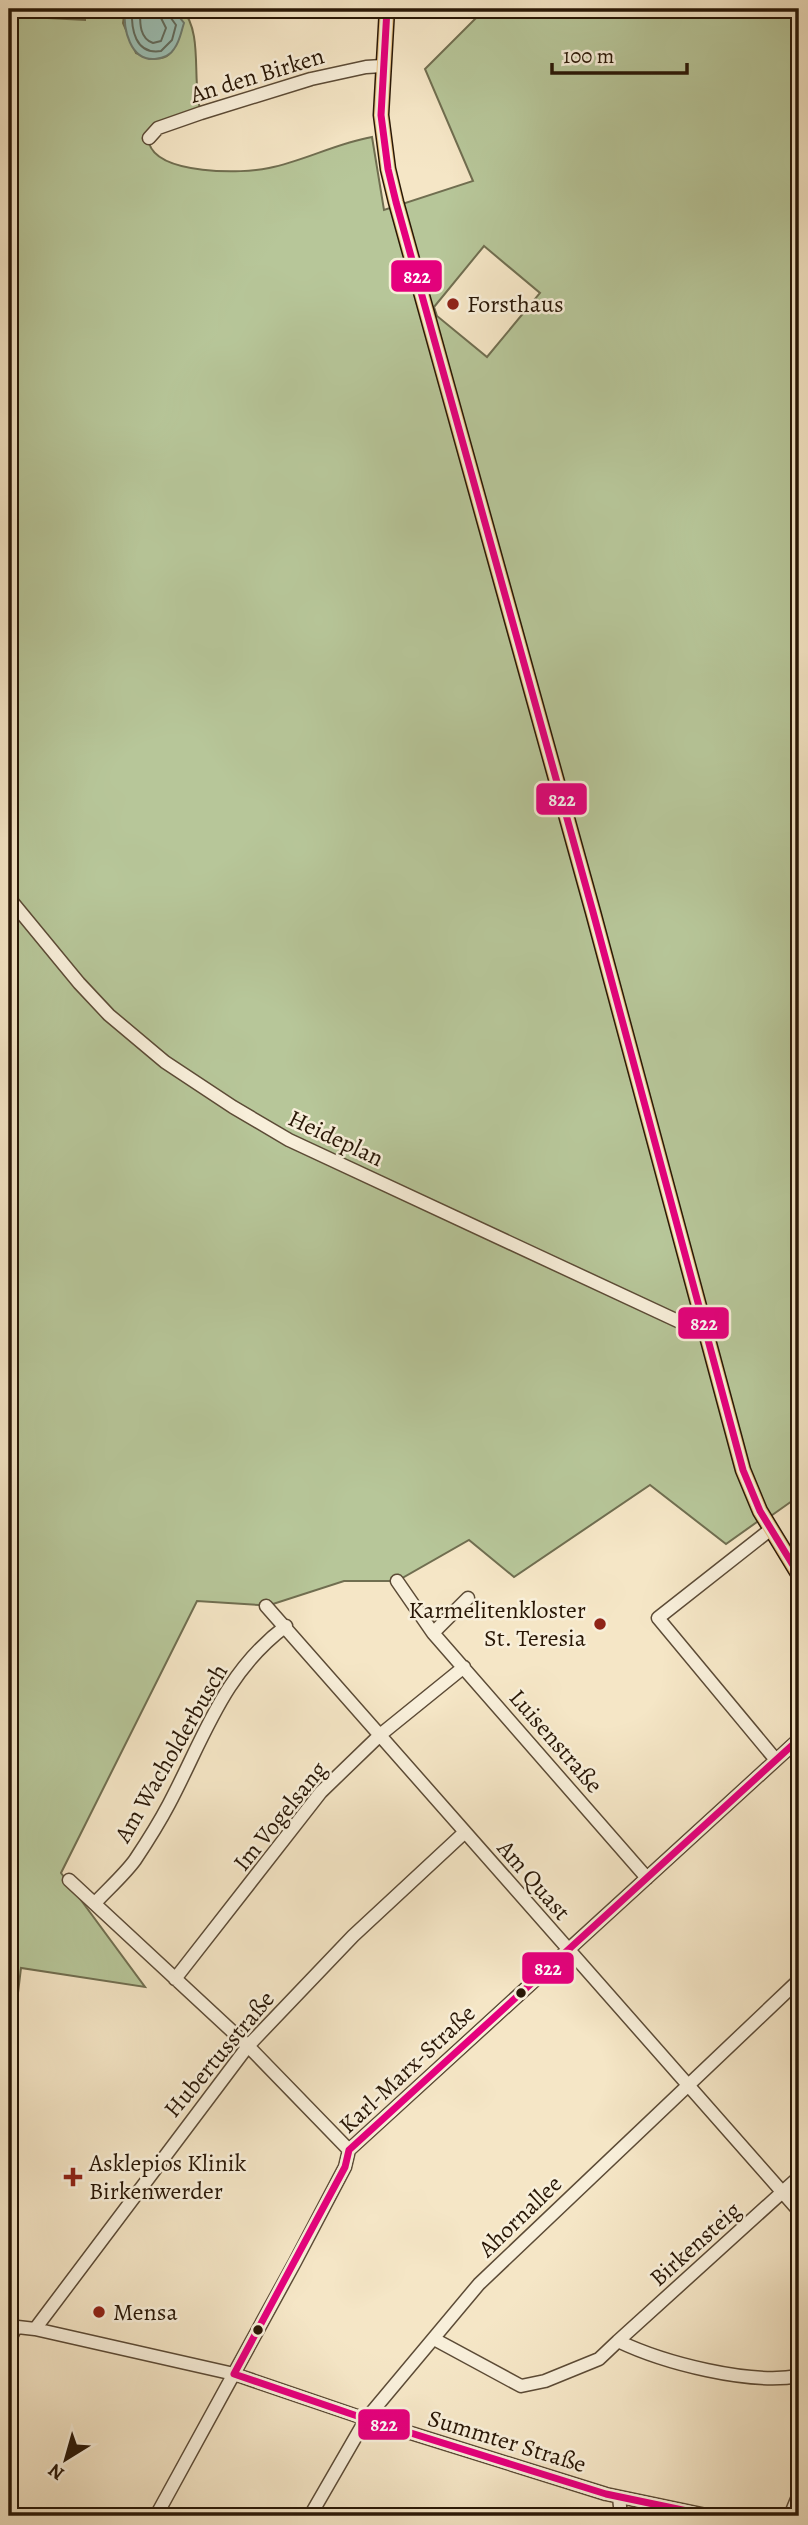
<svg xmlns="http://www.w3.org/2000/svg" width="808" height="2525" font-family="Alegreya,serif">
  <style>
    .green { fill: #b7c699; stroke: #706e50; stroke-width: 2; fill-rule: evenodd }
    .water { fill: #9cc0b5; stroke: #6e7c6f; stroke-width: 2 }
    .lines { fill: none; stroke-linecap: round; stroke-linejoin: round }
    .shore { stroke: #626c5e; stroke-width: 2 }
    .minor-casing { stroke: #5c4b36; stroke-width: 15 }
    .major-casing { stroke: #291706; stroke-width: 17 }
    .minor { stroke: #f8efda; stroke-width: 12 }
    .major { stroke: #eac383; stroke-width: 14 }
    .bus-1-casing { stroke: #f8efda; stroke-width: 12 }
    .bus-1 { stroke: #e5007d; stroke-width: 7 }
    .poi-dot { fill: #8f2418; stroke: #f8efda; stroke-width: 2.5 }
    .bus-dot { fill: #291706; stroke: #f8efda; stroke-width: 2.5 }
    .labels { text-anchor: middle; stroke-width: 5; stroke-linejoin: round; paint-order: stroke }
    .street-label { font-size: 24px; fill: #291706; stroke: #f8efda }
    .poi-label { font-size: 24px; fill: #291706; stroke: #f8efda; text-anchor: start }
    .line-badge { stroke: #f8efda; stroke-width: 2.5 }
    .badge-label { font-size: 19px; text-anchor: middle; font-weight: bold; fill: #fff }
  </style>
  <rect width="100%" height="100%" fill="#f5e6c6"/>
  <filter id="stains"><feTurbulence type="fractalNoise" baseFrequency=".00286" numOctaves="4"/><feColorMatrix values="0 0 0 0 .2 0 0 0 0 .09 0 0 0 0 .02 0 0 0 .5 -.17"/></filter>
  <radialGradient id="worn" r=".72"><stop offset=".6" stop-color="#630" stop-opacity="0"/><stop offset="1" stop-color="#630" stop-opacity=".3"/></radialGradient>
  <path class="green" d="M85,9h40l-2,14 13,30c32,15 40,-1 47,-30l-10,-14h9c22,24 9,73 19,104l-43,15 -9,15c9,32 94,31 120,25 35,-7 68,-25 103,-31l12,73 89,-29 -48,-112 60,-60h314v1487l-31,22 -4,-1 -38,27 -76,-59 -136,92 -45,-37 -72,41h-53l-71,23 -14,1 -62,-4 -136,272 84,114 -124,-19 -6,50 -6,2v-2004l76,4zM484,246l56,47 -53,64 -50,-41 -3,-9z"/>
  <path class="water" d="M125,9h48l11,14c-3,9 -4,18 -10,26 -4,7 -11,9 -19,10 -25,2 -32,-30 -30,-50z"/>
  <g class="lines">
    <path class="shore" d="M132,9c-1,20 3,46 29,42l11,-11 4,-15 -8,-11v-5
      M140,9c0,13 -1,29 13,34l8,-2 5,-13 -6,-12 -1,-7"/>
    <g class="minor-casing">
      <path id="minor" d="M149,138l9,-10 43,-15 110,-34 55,-12 16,-1
        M9,898l70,85 30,32 56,47 68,45 56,33 391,182 25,5
        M771,1529l-113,89 118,142
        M397,1581l36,52 214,245
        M266,1606l533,605
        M433,1633l35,-35
        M69,1880l179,166 101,104
        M95,1903c13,-14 29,-28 40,-43 12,-18 24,-37 34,-56 35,-66 54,-131 117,-178
        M175,1979l146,-187 59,-57 84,-68
        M9,2326l26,3 199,45 132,45 240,75 105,22
        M35,2329l213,-283 105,-110 112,-104
        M434,2339l87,47 24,-5 54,-22 19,-18c46,22 131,44 181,35
        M9,2341l7,-14
        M618,2341l181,-164
        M619,2497l2,19
        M156,2516l139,-254 50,-95 4,-17 450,-411
        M310,2516l56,-97 113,-135 320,-304
        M790,2516l9,-22"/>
    </g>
    <g class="major-casing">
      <path id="major" d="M387,9l-6,106 7,54 8,33 197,710 150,558 17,41 39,64"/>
    </g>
    <use href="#minor" class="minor"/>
    <use href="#major" class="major"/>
    <g class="bus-1-casing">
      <path id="bus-1" d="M387,9l-6,106 7,54 8,33 197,710 150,558 17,41 39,64
        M711,2516l-105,-22 -240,-75 -132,-45 111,-207 4,-17 450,-411"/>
    </g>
    <use href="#bus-1" class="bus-1"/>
  </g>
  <g class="poi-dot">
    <circle cx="453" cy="304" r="7"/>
    <circle cx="600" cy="1624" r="7"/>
    <path d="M69.5 2166.5h7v7h7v7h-7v7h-7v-7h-7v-7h7z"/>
    <circle cx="99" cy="2312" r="7"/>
  </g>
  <g class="bus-dot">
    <circle cx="521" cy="1993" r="6"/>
    <circle cx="258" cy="2330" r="6"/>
  </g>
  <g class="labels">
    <g class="street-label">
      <text transform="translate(257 75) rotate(-17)" y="8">An den Birken</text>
      <text transform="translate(336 1138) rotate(25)" y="8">Heideplan</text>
      <text transform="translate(556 1741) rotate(49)" y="8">Luisenstraße</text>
      <text transform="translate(171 1753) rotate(-60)" y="8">Am Wacholderbusch</text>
      <text transform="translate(280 1816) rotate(-51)" y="8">Im Vogelsang</text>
      <text transform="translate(534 1880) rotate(49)" y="8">Am Quast</text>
      <text transform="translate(219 2054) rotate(-50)" y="8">Hubertusstraße</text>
      <text transform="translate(407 2069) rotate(-43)" y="8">Karl-Marx-Straße</text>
      <text transform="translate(520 2216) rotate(-44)" y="8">Ahornallee</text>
      <text transform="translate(695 2244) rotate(-42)" y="8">Birkensteig</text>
      <text transform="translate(507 2441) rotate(17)" y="8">Summter Straße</text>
    </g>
    <g class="poi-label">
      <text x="467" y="312">Forsthaus</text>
      <text x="586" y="1618" text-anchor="end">Karmelitenkloster<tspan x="586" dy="28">St. Teresia</tspan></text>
      <text x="89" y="2171">Asklepios Klinik<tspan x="89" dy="28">Birkenwerder</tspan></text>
      <text x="113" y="2320">Mensa</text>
    </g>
  </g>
  <g class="line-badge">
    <rect x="390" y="259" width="53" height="34" rx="7" fill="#e5007d"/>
    <rect x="535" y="782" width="53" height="34" rx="7" fill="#e5007d"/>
    <rect x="677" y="1306" width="53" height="34" rx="7" fill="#e5007d"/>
    <rect x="521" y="1951" width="54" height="34" rx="7" fill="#e5007d"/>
    <rect x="357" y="2408" width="54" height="33" rx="7" fill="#e5007d"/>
  </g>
  <g class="badge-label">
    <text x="417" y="283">822</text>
    <text x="562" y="806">822</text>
    <text x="704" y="1330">822</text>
    <text x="548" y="1975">822</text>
    <text x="384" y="2431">822</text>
  </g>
  <rect width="808" height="2525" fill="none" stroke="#f5e6c6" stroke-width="35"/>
  <rect x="10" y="10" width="787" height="2504" fill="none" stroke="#291706" stroke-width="3.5"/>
  <rect x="18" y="18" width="773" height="2490" fill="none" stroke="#291706" stroke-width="2"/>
  <g transform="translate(66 2459) rotate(217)" stroke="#f8efda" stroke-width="5" paint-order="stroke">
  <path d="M0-5L12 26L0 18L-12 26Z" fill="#291706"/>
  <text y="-10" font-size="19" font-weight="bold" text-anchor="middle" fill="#291706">N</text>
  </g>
  <path d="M552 63v10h135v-10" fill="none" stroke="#291706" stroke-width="3.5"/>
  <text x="563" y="63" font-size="21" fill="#291706" stroke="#f8efda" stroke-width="5" paint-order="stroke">100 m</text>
  <rect width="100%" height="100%" filter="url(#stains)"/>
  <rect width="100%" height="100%" fill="url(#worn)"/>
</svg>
